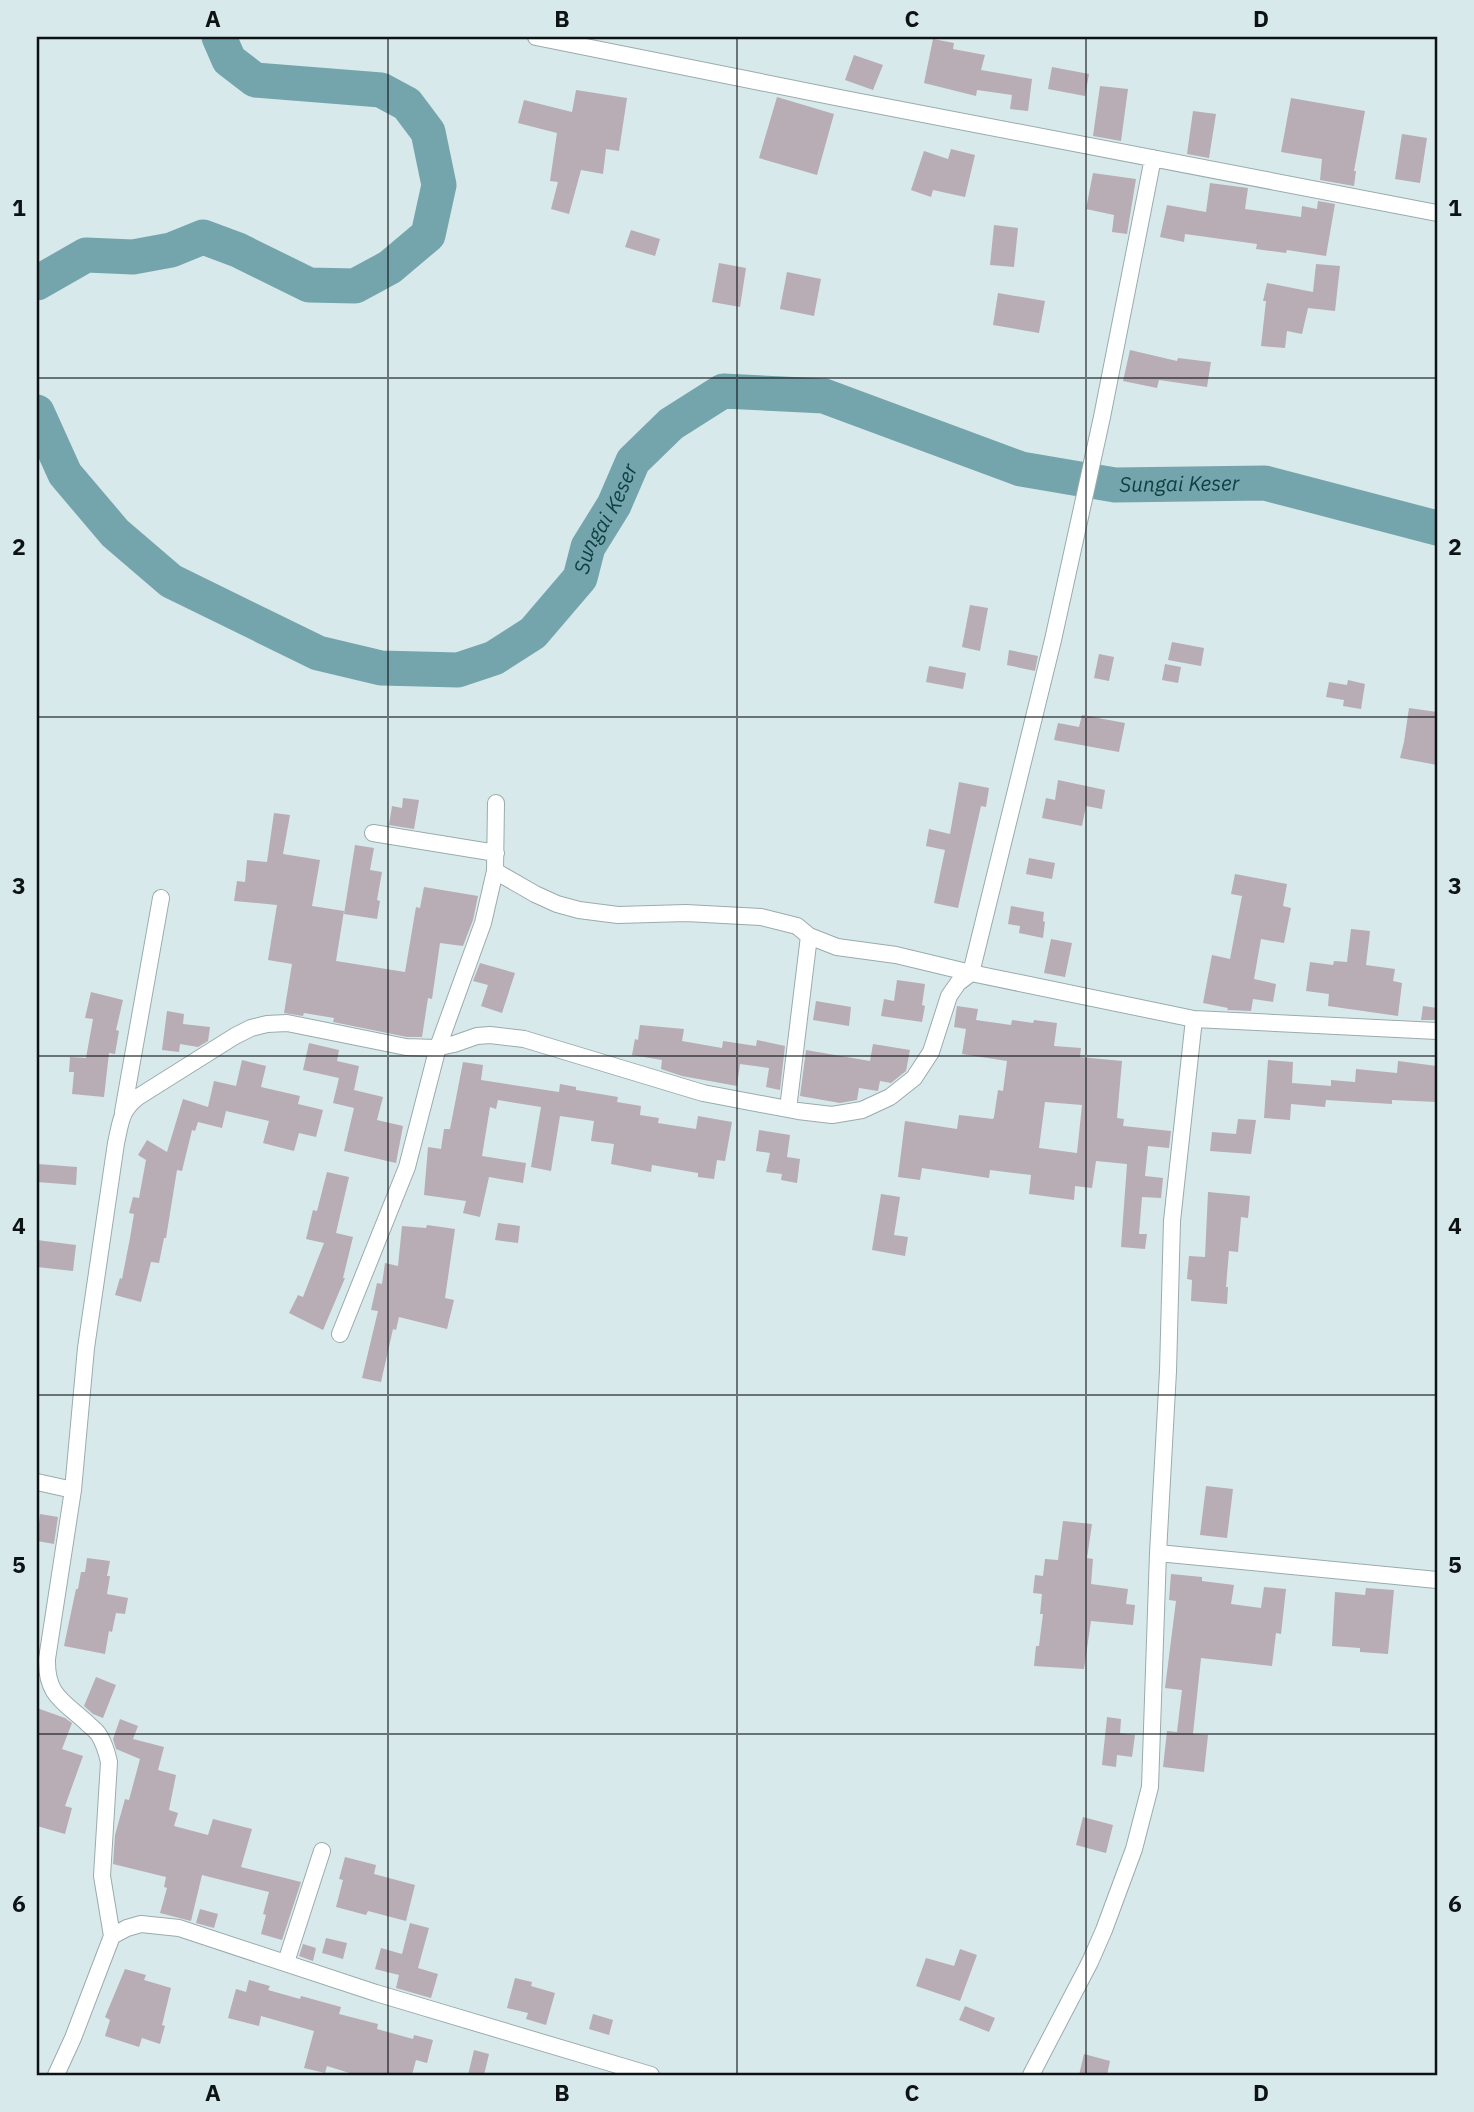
<svg xmlns="http://www.w3.org/2000/svg" width="1474" height="2112" font-family="'IBM Plex Sans',sans-serif">
  <style>
    .lines { fill: none; stroke-linecap: round; stroke-linejoin: round }
    .river { stroke: #75a5ac; stroke-width: 35 }
    .building { fill: #b8acb5; fill-rule: evenodd }
    .street-casing { stroke: #9aabad; stroke-width: 18 }
    .street { stroke: #fff; stroke-width: 16 }
    .grid { fill: none; stroke: #0d1314; stroke-width: 2; stroke-opacity: 0.55 }
    .labels { text-anchor: middle; stroke-width: 7; stroke-linejoin: round; paint-order: stroke }
    .water-label { font-size: 21px; font-style: italic; fill: #0f3e44; stroke: #d8e9ec }
    .neatline { fill: none; stroke: #0d1314; stroke-width: 2.5 }
    .grid-label { font-size: 23px; text-anchor: middle; font-weight: bold; fill: #0d1314 }
  </style>
  <rect width="100%" height="100%" fill="#d8e9ec"/>
  <g class="lines">
    <g class="river">
      <path d="M37,283l49,-28 47,2 38,-7 32,-13 35,13 71,35 46,1 35,-19 38,-32 11,-50 -11,-53 -21,-28 -26,-14 -126,-10 -26,-20 -10,-23"/>
      <path id="s1" d="M37,412l28,62 50,59 56,48 147,72 63,15 77,2 36,-12 39,-25 47,-55 8,-31 26,-42 19,-44 38,-37 52,-33 101,5 197,73 94,16 150,-2 172,45"/>
    </g>
  </g>
  <path class="building" d="M933,39l21,4 -1,6 32,6 -4,15 51,9 -4,32 -18,-2 2,-14 -35,-5 -1,6 -52,-13z
    M854,55l29,10 -10,25 -28,-10z
    M1052,67l37,7 -4,22 -37,-7z
    M1100,86l28,3 -7,52 -28,-5z
    M576,90l51,8 -8,53 -13,-2 -3,25 -22,-4 -12,44 -18,-5 7,-27 -8,-1 7,-48 -39,-10 6,-23 48,12z
    M777,97l57,17 -17,61 -58,-17z
    M1291,98l74,13 -11,60h2l-2,15 -34,-6 2,-21 -41,-7z
    M1193,111l23,3 -7,44 -22,-4z
    M1402,134l25,4 -7,45 -25,-4z
    M951,149l24,6 -10,42 -32,-7 -2,7 -20,-7 13,-39 24,8z
    M1093,173l43,6 -9,55 -15,-2 2,-17 -28,-6z
    M1210,183l38,5 -3,21 56,8 1,-11 15,3 1,-8 17,3 -9,52 -39,-6 -1,3 -30,-4 1,-5 -72,-10 -1,8 -24,-5 7,-32 39,7z
    M994,225l24,3 -4,39 -24,-2z
    M631,230l29,9 -5,17 -30,-9z
    M719,263l27,5 -6,39 -28,-5z
    M1316,264l24,2 -5,45 -27,-3 -6,26 -15,-3 -2,17 -24,-2 5,-45h-3l4,-18 46,9z
    M787,272l34,7 -7,37 -34,-7z
    M998,293l47,8 -6,32 -46,-8z
    M1130,350l47,11 1,-3 33,4 -4,25 -48,-7 -2,8 -34,-7z
    M970,605l18,3 -8,43 -18,-4z
    M1172,642l32,6 -3,18 -33,-6z
    M1009,650l29,6 -3,15 -28,-6z
    M1099,654l15,3 -5,24 -15,-3z
    M1165,664l16,3 -3,16 -16,-3z
    M929,666l37,7 -3,16 -37,-7z
    M1348,680l17,4 -4,25 -18,-3 1,-6 -18,-3 3,-15 18,3z
    M1409,708l28,4v53l-37,-7 4,-16z
    M1082,715l43,8 -6,29 -65,-12 4,-17 21,4z
    M1058,780l47,10 -3,19 -16,-3 -4,20 -40,-8 4,-20 9,2z
    M959,782l30,6 -3,19 -5,-1 -23,102 -24,-5 11,-53 -19,-4 3,-17 21,5z
    M403,798l16,2 -5,29 -25,-4 3,-19 10,2z
    M274,813l16,2 -7,39 37,6 -8,46 32,5 -8,50 69,11 11,-65 4,1 4,-21 54,9 -5,24 -10,26 -23,-3 -8,56 -4,-1 -6,39h-15l-74,-15 1,-4 -30,-5 -1,3 -19,-3 8,-49 -24,-4 9,-55 -43,-4 3,-20 8,1 2,-22 20,2z
    M355,845l19,3 -4,22 12,2 -5,28 3,1 -3,18 -33,-5z
    M1029,858l26,5 -3,16 -26,-5z
    M1235,874l52,10 -4,22 8,2 -7,35 -23,-4 -7,40 22,5 -3,18 -20,-3 -2,12 -24,-1 1,-2 -25,-5 9,-48 18,4 12,-63 -11,-2z
    M1011,906l33,6 -1,9 2,1 -2,16 -24,-5 1,-7 -12,-2z
    M1351,929l19,2 -4,34 29,4 -2,12 9,2 -4,33 -70,-10 1,-12 -23,-3 4,-29 23,3 1,-4 13,1z
    M1051,939l21,4 -7,34 -21,-4z
    M480,963l35,10 -13,40 -21,-7 7,-21 -15,-4z
    M897,980l28,4 -3,21 3,1 -3,16 -41,-6 3,-17 10,2z
    M91,992l32,8 -7,30 3,1 -4,23 -6,-1 -5,44 -32,-3 2,-22h-5l1,-15 16,1 7,-39 -8,-1z
    M816,1001l35,6 -2,19 -36,-6z
    M957,1006l21,3 -2,11 35,5 1,-5 21,3 1,-3 23,3 -3,23 27,2 -1,9 42,4 -5,57 7,1 -1,7 48,5 -2,17 -21,-2 -3,30 18,2 -2,20 -19,-1 -3,37h8l-2,15 -24,-2 6,-83 -31,-3 -4,27 -17,-2 -1,14 -45,-6 2,-19 -41,-5 -1,8 -67,-10 -2,12 -22,-3 7,-56 52,8 2,-14 34,4 1,-2 4,-27 5,1 4,-30 -45,-7 4,-25 -12,-2zM1045,1102l37,3 -5,48 -38,-5z
    M1423,1006l14,2v12h-16z
    M167,1011l17,3 -1,10 27,3 -2,14 -10,6 -18,-3 -1,8 -17,-2z
    M640,1025l44,4 -2,12 40,7 1,-7 33,5 1,-6 28,6 -5,44 -14,-3 3,-19 -29,-4 -3,22 -55,-10 -21,-7 1,-9 -30,-5 3,-16 3,1z
    M309,1043l30,7 -2,11 22,5 -5,24 29,7 -6,23 26,6 -7,37 -52,-12 10,-43 -21,-5 6,-25 -36,-8z
    M873,1044l37,6 -4,21 -15,12 -11,-2 -2,10 -19,-3 -2,12 -17,3 -40,-7 6,-46 64,11z
    M242,1060l24,6 -5,21 39,9 -2,8 25,6 -7,27 -17,-4 -5,18 -31,-8 6,-22 -43,-10 -4,17 -24,-6 -3,9 -3,-1 -10,41 -5,-1 -11,68h-2l-5,25 -8,-1 -10,40 -26,-7 5,-17 2,1 8,-41 4,-24 -5,-1 4,-16 6,1 7,-38 -8,-5 9,-15 20,12 16,-53 25,8 6,-26 22,5z
    M1268,1060l25,2 -1,21 39,3v-6l24,2 1,-13 41,4 1,-12 39,5v36l-45,-2v4l-66,-4 -1,7 -34,-3 -1,16 -26,-2z
    M463,1062l20,3 -2,15 78,12 1,-8 16,3v3l42,7 -1,5 24,4 -1,9 19,3 -1,5 38,6 2,-13 34,6 -7,39 -8,-1 -3,19 -16,-2v-4l-46,-8 -1,7 -40,-8 3,-20 -23,-3 3,-20 -34,-5 -9,55 -20,-4 10,-60 -43,-7 -2,9 -6,-2 -8,49 44,7 -3,20 -34,-6 -9,40 -17,-4 3,-12 -42,-6 4,-48 13,2 3,-20h6z
    M1238,1119l18,1 -5,34 -41,-3 2,-19 24,2z
    M759,1130l31,5 -3,22 13,2 -3,24 -16,-3 1,-6 -16,-2 4,-19 -14,-2z
    M38,1164l39,3 -1,18 -39,-3z
    M327,1172l22,5 -13,56 17,4 -10,41h2l-22,52 -34,-17 9,-18 5,2 21,-54 -18,-4 7,-29 4,1z
    M1208,1192l42,4 -2,22 -7,-1 -3,35 -9,-1 -3,36h2l-1,17 -36,-3 1,-21 -5,-1 2,-23 16,1z
    M881,1194l19,3 -6,38 14,2 -3,19 -33,-6z
    M498,1223l22,3 -2,17 -23,-3z
    M427,1225l28,4 -10,69 9,2 -7,29 -48,-12 -3,13 -3,-1 -12,53 -19,-4 16,-67 -7,-1 6,-27 5,1 3,-21 13,3 4,-40 24,2z
    M37,1240l39,5 -3,26 -36,-4z
    M1206,1486l27,3 -6,49 -27,-3z
    M40,1514l18,3 -4,27 -17,-3z
    M1063,1521l29,3 -5,34 6,1 -2,25 37,5 -2,15 9,1 -2,20 -42,-4 -7,48 -50,-3 2,-20h3l4,-32h-3l2,-20 -9,-1 2,-18 8,1 2,-17 13,1z
    M87,1558l23,3 -3,15h3l-3,18 21,4 -3,16 -9,-1 -4,19 -3,-1 -4,23 -41,-8 12,-57h2l3,-17h4z
    M1171,1574l31,3v4l32,4 -3,19 30,4 3,-21 22,2 -5,45 -5,-1 -4,33 -71,-8 -8,76 15,1 -4,37 -41,-5 4,-36 10,1 5,-42 -17,-2 11,-87 -7,-1z
    M1366,1588l28,2 -6,64 -28,-2v-4l-28,-2 3,-54 30,3z
    M96,1677l20,8 -13,33 -10,-4 -9,-8z
    M37,1708l28,10 7,5 -10,26 21,7 -18,50 7,2 -7,26 -28,-8z
    M1107,1717l14,2 -1,14 15,2 -3,22 -15,-2 -1,12 -14,-2z
    M120,1719l18,7 -5,13 31,8 -6,23 18,5 -7,35 9,3 -4,13 34,9 5,-16 39,10 -11,38 60,15 -19,58 -21,-6 5,-19 -3,-1 6,-22 -67,-17 -11,46 -31,-8 7,-25 -3,-1 2,-10 -53,-13 2,-29 10,-36 4,1 11,-41 -24,-10 -3,-10z
    M1083,1817l30,8 -7,28 -30,-8z
    M345,1857l31,8 -2,9 41,11 -9,36 -38,-10 -2,4 -30,-8 7,-27 -4,-1z
    M200,1909l18,5 -4,14 -18,-5z
    M410,1923l19,5 -11,40 20,6 -7,24 -35,-10 3,-13 -24,-6 6,-21 21,6z
    M326,1938l21,5 -4,16 -21,-6z
    M303,1944l13,4 -3,13 -14,-5z
    M960,1949l17,6 -17,46 -44,-15 10,-28 28,8z
    M125,1969l21,6 -2,5 27,8 -9,37 3,1 -5,18 -18,-6 -3,9 -34,-11 5,-16 -5,-3z
    M515,1978l17,4 -1,4 24,7 -9,32 -20,-6 2,-6 -21,-5z
    M249,1980l21,6 -2,4 32,9 1,-3 40,11 -2,7 39,10 -1,5 36,10 1,-4 19,5 -6,23 -11,-3 -4,15h-56l-29,-9 -2,7 -21,-5 10,-37 -53,-15 -2,10 -31,-8 8,-29 10,3z
    M965,2006l30,12 -6,14 -30,-12z
    M593,2014l20,6 -4,15 -20,-6z
    M474,2050l15,4 -5,21h-16z
    M1084,2054l26,7 -3,14h-28z"/>
  <g class="lines">
    <g class="street-casing">
      <path id="street" d="M536,37l309,62 592,114
        M373,833l123,20
        M495,871l40,23 22,10 22,6 39,5 68,-2 75,4 36,9 12,10 28,11 59,8 75,18 82,-333 49,-223 51,-259
        M788,1109l21,-173
        M123,1112l38,-214
        M340,1334l67,-167 31,-120 45,-124 12,-52 1,-68
        M37,1482l36,8
        M1158,1553l279,27
        M112,1936l-10,-60 7,-114c-2,-9 -5,-19 -10,-27 -3,-5 -8,-8 -12,-12 -24,-22 -41,-28 -40,-64l26,-169 13,-142 30,-205c5,-21 4,-32 22,-46l97,-61 16,-8 16,-4 20,-1 119,24 29,1 19,-4 23,-8 13,-1 34,4 179,54 95,18 34,4 30,-5 28,-13 24,-19 17,-26 18,-56 9,-13 13,-10 223,46 243,12
        M286,1962l36,-111
        M56,2075l17,-37 39,-102 15,-8 14,-4 38,4 197,65 275,82
        M1031,2075l59,-113 14,-32 30,-81 16,-62 8,-234 10,-182 4,-150 22,-202"/>
    </g>
    <use href="#street" class="street"/>
  </g>
  <path class="grid" d="M388,37v2038M737,37v2038M1086,37v2038M37,378h1400M37,717h1400M37,1056h1400M37,1395h1400M37,1734h1400"/>
  <g class="labels">
    <g class="water-label">
      <text dy="7" stroke="none"><textPath href="#s1" startOffset="1396">Sungai Keser</textPath></text>
      <text dy="7" stroke="none"><textPath href="#s1" startOffset="746">Sungai Keser</textPath></text>
    </g>
  </g>
  <rect width="1474" height="2112" fill="none" stroke="#d8e9ec" stroke-width="77"/>
  <rect x="38" y="38" width="1398" height="2036" class="neatline"/>
  <g class="grid-label">
    <text x="213" y="27">A</text>
    <text x="562" y="27">B</text>
    <text x="912" y="27">C</text>
    <text x="1261" y="27">D</text>
    <text x="19" y="216">1</text>
    <text x="1455" y="216">1</text>
    <text x="19" y="555">2</text>
    <text x="1455" y="555">2</text>
    <text x="19" y="894">3</text>
    <text x="1455" y="894">3</text>
    <text x="19" y="1234">4</text>
    <text x="1455" y="1234">4</text>
    <text x="19" y="1573">5</text>
    <text x="1455" y="1573">5</text>
    <text x="19" y="1912">6</text>
    <text x="1455" y="1912">6</text>
    <text x="213" y="2101">A</text>
    <text x="562" y="2101">B</text>
    <text x="912" y="2101">C</text>
    <text x="1261" y="2101">D</text>
  </g>
</svg>
